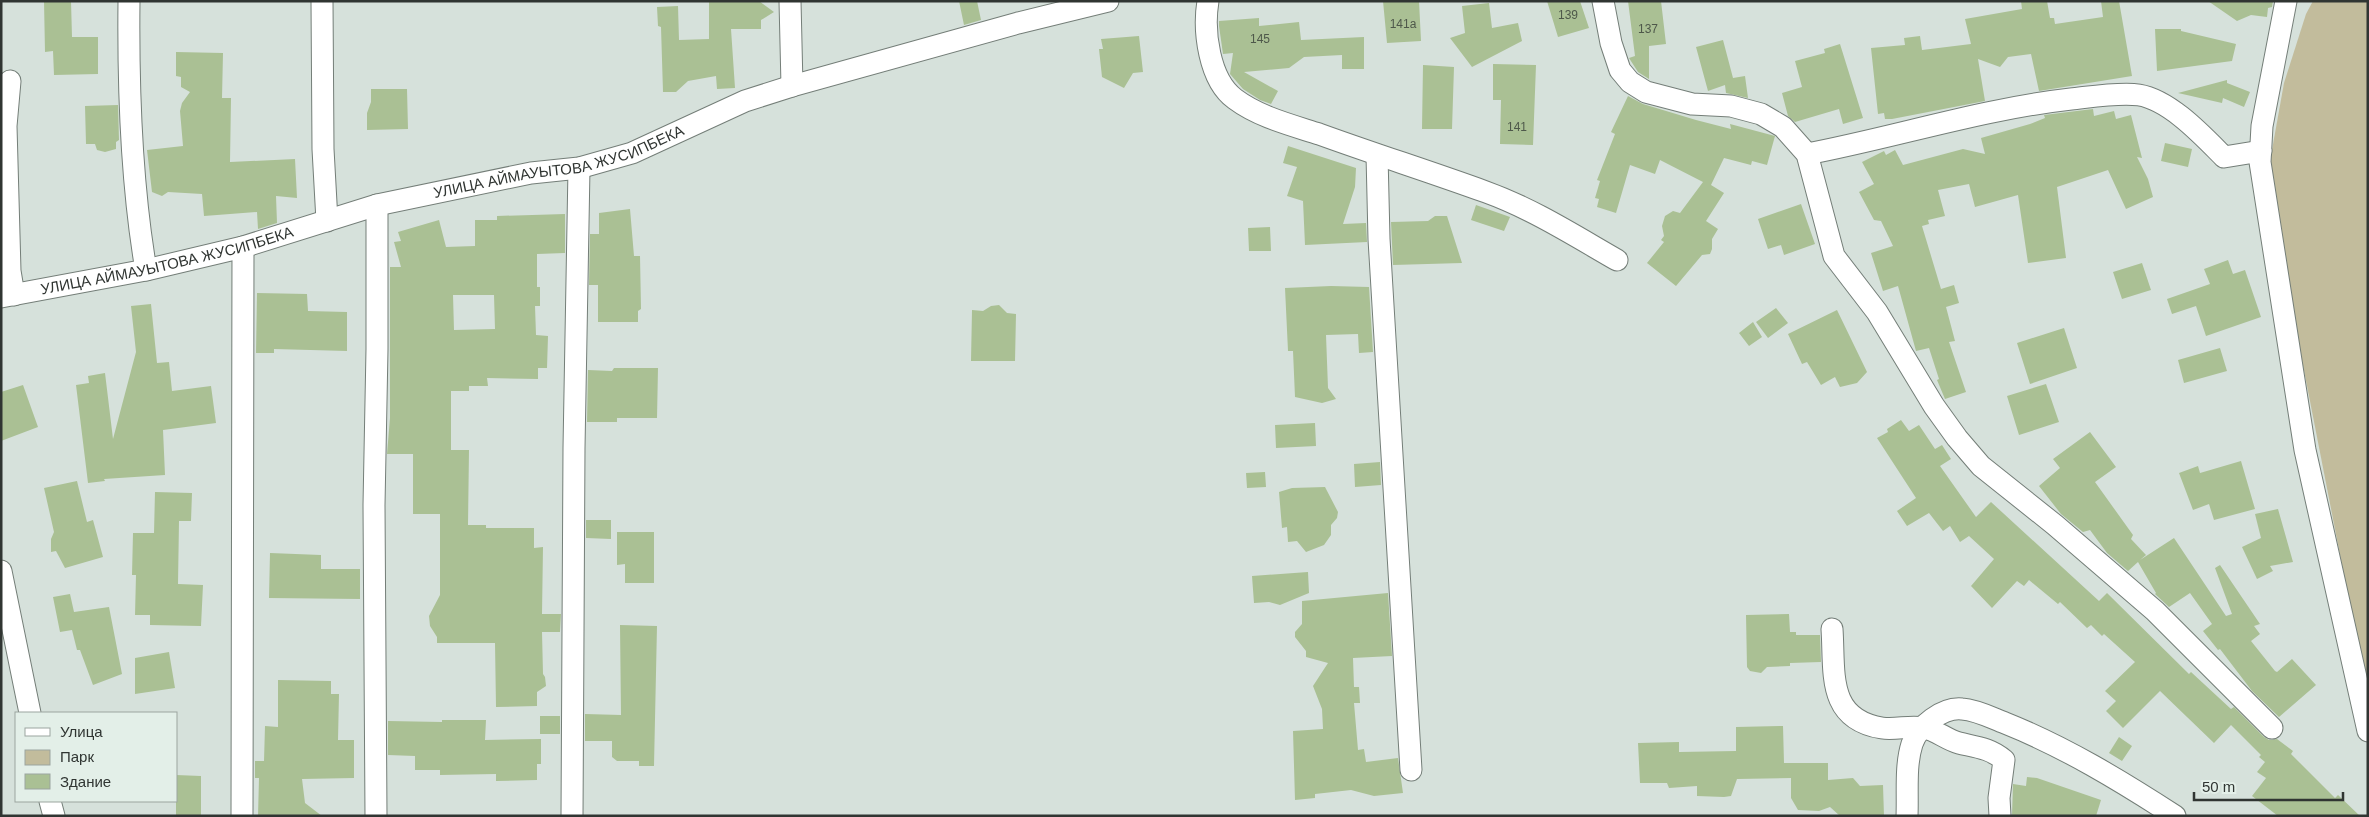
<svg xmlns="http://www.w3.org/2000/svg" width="2369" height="817" font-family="Helvetica,sans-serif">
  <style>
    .green { fill: #c2bc9c }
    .building { fill: #aac094; fill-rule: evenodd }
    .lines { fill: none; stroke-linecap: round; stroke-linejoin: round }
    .minor-casing { stroke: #747e78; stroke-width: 23 }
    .minor { stroke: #fff; stroke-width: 21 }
    .labels { text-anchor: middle; stroke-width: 5; stroke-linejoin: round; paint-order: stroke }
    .number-label { font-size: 12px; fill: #4e584a }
    .street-label { font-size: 15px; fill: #303532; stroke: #e3efe8 }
  </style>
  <rect width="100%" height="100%" fill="#d6e1db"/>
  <path class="green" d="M2313,1h55v697l-68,-348 -30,-189 14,-78 22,-69z"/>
  <path class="building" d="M44,1h27l1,36h26v37l-44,1 -1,-24 -8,1z
    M709,1h50l15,11 -13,8v9h-30l4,59 -18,1 -1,-13 -28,5 -12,11h-13l-2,-65 -3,-1 -1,-19 21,-1 1,34 30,-1z
    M959,1h18l4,19 -17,5z
    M1383,1h36l2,40 -34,2z
    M1547,1h33l9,27 -31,9z
    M1628,1h33l5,43 -17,2v33l-11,-7 -9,-14 6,-2z
    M2021,1h26l3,17h4l1,6 48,-7 -2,-16h18l13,75 -93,15 -8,-37 -23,3 -8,10 -22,-8 7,42 -93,18h-7l-1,-6 -6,1 -7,-66 34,-3 -1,-7 16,-2 2,14 49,-6 -6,-25 57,-10z
    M2208,1h65l-1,6 -4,1 -1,9 -16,-2 -14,6z
    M1489,3l3,25 26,-5 4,18 -50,26 -22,-29 15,-5 -3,-27z
    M1259,18v8l40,-4 2,18 63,-3v32h-22v-14l-38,2 -15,11 -45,4 34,19 -7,13 -11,-4 -17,-11 -13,-15 3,-21 -10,1 -4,-28v-5z
    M2155,29h26v2l55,13 -4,17 -75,10z
    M1139,36l4,36 -10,1 -9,15 -22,-11 -3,-28h4l-2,-10z
    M1723,40l10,38 12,-2 3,22 -22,-5 -1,-8 -17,6 -12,-44z
    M1840,44l23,74 -20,6 -4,-15 -44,13 -7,-6 -6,-23 20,-6 -7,-26 30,-8 -1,-4z
    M176,52l47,1 -1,45h9l-1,64 65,-3 2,39 -21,-2 1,27 -19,6 -1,-17 -53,4 -2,-22 -34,-2 -6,4 -10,-4 -5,-42 36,-4 -3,-35 2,-8 8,-11 -9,-5v-10l-5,-1z
    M1493,64l43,1 -3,80 -33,-1 1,-44h-8z
    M1423,65l31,2 -2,62h-30z
    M2227,80v3l23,9 -6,15 -21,-9 -1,5 -44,-10z
    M371,89h36l1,40 -41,1v-17l4,-11z
    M1628,96l15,8 53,16 35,9 -1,-5 45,12 -8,29 -15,-4 -1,4 -27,-7 -13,27 13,8 -18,28 12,8 -6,10v10l-2,5 -8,1 -26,31 -29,-23 17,-21 -3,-2 3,-4 -2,-10 3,-10 8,-5 7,2 23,-31 -43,-22 -5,14 -25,-9 -14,48 -19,-6 2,-8 -4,-1 5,-17 -3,-1 18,-46 -4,-2z
    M118,105l1,35 -3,2v7l-11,3 -8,-2 -2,-6h-9l-1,-38z
    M2093,109l1,7 20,-5 2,8 15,-4 11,43 -5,-1 11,22 5,18 -27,12 -18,-39 -51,17 9,71 -38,5 -10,-68 -43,12 -6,-23 -31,6 7,26 -17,4 1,4 -7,2 19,63 13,-4 5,18 -13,4 9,34 -6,1 17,50 -21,7 -8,-19 2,-1 -10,-31 -13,3 -18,-65 -15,5 -12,-38 22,-7 -12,-25 -7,-1 -15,-28 15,-8 -12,-22 22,-11 2,4 9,-5 8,15 60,-16 22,5 -4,-16 49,-14 15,-6 -1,-3z
    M2165,143l27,6 -4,18 -27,-6z
    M1288,146l68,22 -1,19 -12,37 23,-1 1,19 -62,3 -2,-44 -16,-5 10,-29 -14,-4z
    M1801,204l14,40 -31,11 -3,-10 -13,4 -10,-30z
    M1476,205l34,12 -6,14 -33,-11z
    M630,209l4,47h6l1,53 -3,2v11h-40v-37h-9l1,-51h9v-21z
    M565,214v39l-28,1v33h3v19h-5l1,29 12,1 -1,32h-9v11l-51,-1 1,8h-19v5h-18v59h18l-1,75h18v3h48v20l9,-1 -1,67h19l-1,18h-18l1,42 2,3 1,9 -9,6v14l-41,1 -1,-64h-58v-6l-7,-11 -1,-10 11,-21v-81h-27v-60h-26l3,-36v-151h11l-7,-25 7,-1 -3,-9 41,-12 7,27 29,-1v-26h22v-4zM453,295h41l1,34 -41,1z
    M1435,216h12l15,47 -69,2 -2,-43 37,-1z
    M1270,227l1,24h-22l-1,-23z
    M2228,260l5,14 12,-4 16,47 -55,19 -10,-30 -24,8 -5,-15 43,-15 -6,-15z
    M2142,263l9,27 -29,9 -9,-27z
    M1331,286l38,1 4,65 -14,1 -1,-19 -32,1 2,53 8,11 -14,4 -27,-6 -2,-46h-5l-3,-63z
    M257,293l50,1 1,17 39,1v39l-73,-2v4h-18z
    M151,304l6,59 12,-1 3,29 39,-5 5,37 -53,7 2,45 -61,4 1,2 -17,2 -12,-98 13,-2 -1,-7 17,-3 8,66 23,-87 -5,-46z
    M999,305l8,8 9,1 -1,47h-44l1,-51 11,1 8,-5z
    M1776,308l12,15 -20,15 -12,-16z
    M1837,310l30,62 -10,11 -17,4 -5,-10 -14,8 -14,-23 -5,2 -14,-30z
    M1753,322l9,15 -13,9 -10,-13z
    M2064,328l13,40 -47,16 -13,-41z
    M2220,348l7,23 -43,12 -6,-23z
    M614,368h44l-1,50h-40v4h-30l1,-52 24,1z
    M2046,384l13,38 -40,13 -12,-39z
    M23,385l15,42 -37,14v-49z
    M1901,420l8,11 10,-6 16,24 7,-4 9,14 -11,7 36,51 15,-15 108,99 8,-8 82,81 2,-2 40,37 3,-2 30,30 5,3 8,-1 16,12 -2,3 44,44 3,-3 22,21h-82l-26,-20 14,-18 -9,-6 8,-10 -6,-5 2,-2 -30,-30 -17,18 -54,-52 -37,37 -17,-17 10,-10 -11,-10 30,-29 -31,-28 -2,2 -11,-11 -4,3 -27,-26 -2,2 -29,-24 -5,6 -7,-5 -25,27 -21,-22 23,-27 -25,-23 -9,6 -10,-16 -7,5 -14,-18 -22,13 -10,-15 19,-13 -39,-60 11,-6 -1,-3z
    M1315,423l1,23 -40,2 -1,-23z
    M2090,432l26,35 -21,15 38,53 -2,4 15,16 -6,5 34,-22 52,78 6,-2 -17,-46 5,-3 40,59 -6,2 6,8 -9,7 24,30 2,1 15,-13 24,26 -37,32 -27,-26 -32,-42 -2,1 -15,-19 9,-7 -22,-31 -21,14 -14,-13 1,-1 -18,-31 -10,9 -21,-18 -17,-23 -7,2 -22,-18 -22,-28 21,-18 -7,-9z
    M2241,461l14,48 -41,11 -5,-16 -16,6 -14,-37 19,-7 2,7z
    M1380,462l1,23 -26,2 -1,-23z
    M1265,472l1,15 -19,1 -1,-15z
    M77,481l10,41 6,-2 10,37 -38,11 -9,-17 -5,1v-13l3,-7 -10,-44z
    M1325,487l13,25 -1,6 -6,7v10l-7,10 -18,7 -9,-11 -9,1 -1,-15 -5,1 -3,-36 13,-4z
    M155,492l37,1 -1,28h-12l-1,63 25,1 -2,41 -51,-1v-10h-15l1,-40h-4l1,-42h21z
    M2278,509l15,53 -23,4 3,5 -16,8 -15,-32 19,-9 -6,-24z
    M586,520h25v19l-25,-1z
    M617,532h37v51h-29v-19l-8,1z
    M270,553l51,2v14h39v30l-91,-1z
    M1308,572l1,21 -29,12 -11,-3 -15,1 -2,-27z
    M1388,593l4,63 -39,2 1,29h5l1,16h-6l4,47 6,-1 2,13 32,-4 5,35 -29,3 -23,-6 -36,4v4l-20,2 -2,-69 30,-2 -1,-20 -9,-23 15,-23 -22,-6v-6l-11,-14v-5l7,-8v-23z
    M70,594l4,18 35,-5 13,67 -29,11 -13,-35h-3l-5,-20 -12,2 -7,-35z
    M1789,614l1,18h6v3h24l1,27 -31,1v3l-23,1 -6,6 -11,-2 -3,-4 -1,-52z
    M620,625l37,1 -3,140h-15v-5h-22l-5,-4v-16h-27v-27l36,1z
    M169,652l6,36 -40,6v-36z
    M278,680l53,1v13h8l-1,46h16v38l-52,1 3,24 17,13h-64l1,-38h-4v-17h9l1,-35 13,1z
    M540,716h20v18h-20z
    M442,720h44l-1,20 56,-1v25h-4v16l-41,1v-7l-56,1v-5h-25v-14l-27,-1v-34l54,1z
    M1783,726l1,37h44v17l25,-2 7,8 23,-1 1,31h-44l-10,-9 -11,4 -21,-1 -7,-12v-20l-54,1 -6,17 -7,1 -27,-1v-10l-28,2 -2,-5h-27l-2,-40 41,-1v10l57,-1v-24z
    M2119,737l13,9 -10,15 -13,-8z
    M176,775l25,1v39h-25z
    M2027,777l10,1 64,22 -5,16h-84l1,-32 13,2z"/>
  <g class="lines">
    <g class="minor-casing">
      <g id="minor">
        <path d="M129,1c-1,90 2,181 17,269"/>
        <path d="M322,1l1,148 4,72"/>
        <path d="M790,1l2,85"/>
        <path d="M1208,1c-5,30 1,79 27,98 24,18 56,26 84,35 55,20 112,38 167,58 47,17 89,44 131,68"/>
        <path d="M1603,1l8,42 9,27 10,12 16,10 46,12 39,2 30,8 22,13 24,27 27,102 43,56 57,94 23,32 24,28 74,59 100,86 117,117"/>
        <path d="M2286,1l-24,125 -2,36 45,288 63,281"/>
        <path d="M10,81l-4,45 4,145 4,24"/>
        <path d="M1807,154c89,-17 175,-45 264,-55 19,-2 49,-7 68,-4 31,5 64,41 85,62l37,-6"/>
        <path d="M1377,155l2,84 32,531"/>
        <path id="s1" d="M1,297l145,-27 97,-23 134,-42 154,-32 48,-5 53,-15 113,-52 47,-15 226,-63 90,-22"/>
        <path d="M1,571l29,142"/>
        <path d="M1832,629c3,43 -6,90 50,99 14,2 29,-3 42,0 12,2 23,12 35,15 17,4 31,5 45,17l-5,38 1,18"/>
        <path d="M50,801l4,15"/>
        <path d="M242,816l1,-569"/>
        <path d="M376,816l-2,-311 3,-156v-144"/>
        <path d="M572,816l2,-368 5,-280"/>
        <path d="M1907,816c1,-23 -2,-50 5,-72 6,-18 31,-37 50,-35 15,1 30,9 43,14 60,24 116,58 170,93"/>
      </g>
    </g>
    <use href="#minor" class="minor"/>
  </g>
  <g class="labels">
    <g class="number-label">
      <text x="1568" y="19">139</text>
      <text x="1403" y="28">141а</text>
      <text x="1648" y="33">137</text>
      <text x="1260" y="43">145</text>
      <text x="1517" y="131">141</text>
    </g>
    <g class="street-label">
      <text dy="5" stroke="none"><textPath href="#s1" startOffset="575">УЛИЦА АЙМАУЫТОВА ЖУСИПБЕКА</textPath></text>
      <text dy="5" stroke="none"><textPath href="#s1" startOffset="170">УЛИЦА АЙМАУЫТОВА ЖУСИПБЕКА</textPath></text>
    </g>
  </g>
  <rect width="2369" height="817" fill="none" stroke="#303532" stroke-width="5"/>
  <rect x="15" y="712" width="162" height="90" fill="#e3efe8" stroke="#9ba59f"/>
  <rect x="25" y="728" width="25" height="8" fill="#ffffff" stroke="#9ba59f"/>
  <text x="60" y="737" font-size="15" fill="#303532">Улица</text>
  <rect x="25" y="750" width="25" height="15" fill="#c2bc9c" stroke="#9ba59f"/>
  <text x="60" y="762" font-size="15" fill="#303532">Парк</text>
  <rect x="25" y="774" width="25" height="15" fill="#aac094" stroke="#9ba59f"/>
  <text x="60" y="787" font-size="15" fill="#303532">Здание</text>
  <path d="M2194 792v8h149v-8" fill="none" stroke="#303532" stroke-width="2.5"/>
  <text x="2202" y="792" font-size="15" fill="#303532" stroke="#e3efe8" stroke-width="4" paint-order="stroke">50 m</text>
</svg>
